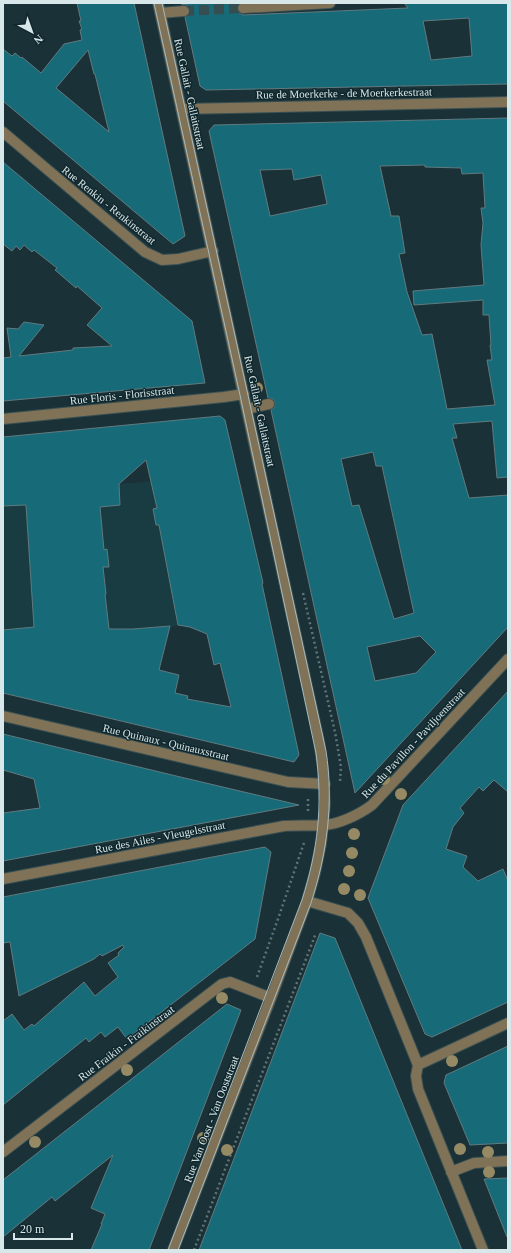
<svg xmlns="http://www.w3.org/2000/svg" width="511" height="1253" font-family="Georgia,serif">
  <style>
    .built { fill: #193c42 }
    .building { fill: #176b79; stroke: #607a7f; fill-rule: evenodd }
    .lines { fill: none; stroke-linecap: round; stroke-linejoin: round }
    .minor-tunnel { stroke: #364d52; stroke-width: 10; stroke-dasharray: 10 5; stroke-linecap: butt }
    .minor-casing { stroke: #384f53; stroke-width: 12 }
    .path { stroke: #5f7477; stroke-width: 2.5; stroke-dasharray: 2 3; stroke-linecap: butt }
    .minor { stroke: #807256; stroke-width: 10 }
    .tram { stroke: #a7b9bc; stroke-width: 1 }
    .tree { fill: #958a64 }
    .labels { text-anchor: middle; stroke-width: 3; stroke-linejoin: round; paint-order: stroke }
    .street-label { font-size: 11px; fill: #d8e7e9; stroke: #10282d }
  </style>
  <rect width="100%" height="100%" fill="#1a3237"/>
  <path class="built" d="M237,474l32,142 -67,16 -20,-6 -73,5 -106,54v-191z"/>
  <path class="building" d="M77,3h57l51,233 -12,8 -170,-143v-52l9,7 3,-3 6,5 1,-1 19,16 23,-29 18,-4 -2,-10 2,-1 -3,-8h2zM88,50l6,24h1l14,58 -53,-44z
    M182,3h57l-2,6 1,3 5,3 165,-7 -4,-5h104v81l-302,6 -6,-4 -15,-69 5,-3v-4l-3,-5h-5zM469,18l3,38 -41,4 -8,-39z
    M508,118v359l-11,1 -5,-57 -39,3 4,14h-5l17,60 39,-3v132l-153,166 -84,-383 3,-2 1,-5 -2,-4 -5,-1 -59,-267 5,-6zM425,165v2l36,1 1,6 21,-1 2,35h-4l2,15 -2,22 3,40 -71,6 1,14 69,-5v15h6l2,30h-1l2,15h-5l8,45 -48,4 -15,-75 -10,1 -15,-43 -8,-38 6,-1 -6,-37h-8l-11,-50zM292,169l2,11 27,-5 6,29 -57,12 -10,-46zM373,452l3,14h6l32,147 -20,6 -35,-114 -7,1 -11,-47zM420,636l16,16 -20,21 -41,8 -8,-34z
    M3,162l189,159 13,62 -202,18v-43l8,-1 -4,-29 11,1 6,-7 20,3 -25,31 54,-6v-2l39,-2 -25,-21 15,-17 -25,-22 -1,2 -21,-18 2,-2 -23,-18 -2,2 -8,-7 -4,5 -4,-4 -4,5 -9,-7z
    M220,416l5,4 38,163 -1,1 37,171 -5,7 -291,-69v-63l31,-3 -8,-122 -23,1v-69zM146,460l11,48 -4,1 3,16h3l19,100 12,2 17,7 7,31 6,-2 11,44 -44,-8 1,-3 -13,-3 4,-18 -20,-5 11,-44 -37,3h-24l-4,-35h1l-3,-27h6l-2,-18 -3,1 -4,-43 20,-2 -1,-21z
    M508,691v101l-14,-12 -11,11 -4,-4 -19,21 4,5 -11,14 -7,22 21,7 -4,11 15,14 25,-12 5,12v121l-76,35 -7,-3 -57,-136 35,-93z
    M3,734l169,41 127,30 -296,56v-48l37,-5 -6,-29 -31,-9z
    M265,847l6,5 -16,87 -128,100 -9,-12 -13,10 -4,-5 -12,10 -3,-4 -83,67v-84l9,-7 12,16 8,-6 2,2 50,-44 11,14 23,-19 -10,-14 11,-8 -1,-2 6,-6 -1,-2 -21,11 -2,-2 -6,5 -75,37 -9,-54 -7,1v-46z
    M320,933l15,5 127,312h-263z
    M227,1004l14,6 -92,240h-58l11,-26h-1l4,-10 -14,-6 22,-53 -58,46 -3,-4 -49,40v-57z
    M508,1046v97l-38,2 -26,-62 2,-8z
    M508,1178v59h-1l-23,-58z"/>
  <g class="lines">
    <path class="minor-tunnel" d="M184,11l59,-3"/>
    <g class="minor-casing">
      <path id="minor" d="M158,3l161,738 4,28 2,35 -4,40 -6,29 -8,28 -36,97 -98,252
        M243,8l87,-5
        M160,13l24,-2
        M181,109l327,-7
        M3,132l142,120 17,8 16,-1 35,-8
        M247,409l22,-5
        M3,419l221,-22 20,-3
        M3,716l285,66 37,2
        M3,879l281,-53c13,-1 26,0 39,-1 15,0 37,-11 49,-20l136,-146
        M307,901l41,12 10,10 8,14 52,128 -2,11 2,13 65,161
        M418,1065l90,-42
        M3,1152l219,-168 8,-2 41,16
        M451,1172l23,-9 34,-2"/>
    </g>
    <path class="path" d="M303,593l32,139 6,35 -1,14
      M308,811v-13
      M257,977l21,-58 27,-79
      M194,1250l122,-317"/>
    <use href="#minor" class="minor"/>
    <path class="tram" d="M154,3l86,392 76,358c7,54 2,96 -14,147l-134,350
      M162,3l164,748c8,52 1,102 -15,152l-133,347"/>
  </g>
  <g class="tree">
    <circle cx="257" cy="388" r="6"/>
    <circle cx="384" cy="779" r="6"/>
    <circle cx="401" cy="794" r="6"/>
    <circle cx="354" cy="834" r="6"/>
    <circle cx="352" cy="853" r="6"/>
    <circle cx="349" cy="871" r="6"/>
    <circle cx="344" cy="889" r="6"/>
    <circle cx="360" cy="895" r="6"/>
    <circle cx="222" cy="998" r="6"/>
    <circle cx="452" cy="1061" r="6"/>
    <circle cx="127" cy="1070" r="6"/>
    <circle cx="203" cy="1138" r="6"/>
    <circle cx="35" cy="1142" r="6"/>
    <circle cx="460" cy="1149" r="6"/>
    <circle cx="227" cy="1150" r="6"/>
    <circle cx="488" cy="1152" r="6"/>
    <circle cx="489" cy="1172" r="6"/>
  </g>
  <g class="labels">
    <g class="street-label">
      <text transform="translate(344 93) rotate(-1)" y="4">Rue de Moerkerke - de Moerkerkestraat</text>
      <text transform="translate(190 94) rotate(78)" y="4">Rue Gallait - Gallaitstraat</text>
      <text transform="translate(109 205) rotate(39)" y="4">Rue Renkin - Renkinstraat</text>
      <text transform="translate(122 395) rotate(-6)" y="4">Rue Floris - Florisstraat</text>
      <text transform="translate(260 411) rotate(78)" y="4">Rue Gallait - Gallaitstraat</text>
      <text transform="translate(166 742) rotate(13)" y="4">Rue Quinaux - Quinauxstraat</text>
      <text transform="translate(413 743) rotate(-47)" y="4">Rue du Pavillon - Paviljoenstraat</text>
      <text transform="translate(160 837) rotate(-11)" y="4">Rue des Ailes - Vleugelsstraat</text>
      <text transform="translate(126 1043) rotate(-37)" y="4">Rue Fraikin - Fraikinstraat</text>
      <text transform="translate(211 1119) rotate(-69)" y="4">Rue Van Oost - Van Ooststraat</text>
    </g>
  </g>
  <rect width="511" height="1253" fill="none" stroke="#d8e7e9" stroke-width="8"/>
  <g transform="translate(32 32) rotate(139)" stroke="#10282d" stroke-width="3" paint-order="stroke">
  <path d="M0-3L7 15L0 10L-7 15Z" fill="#d8e7e9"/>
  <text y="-6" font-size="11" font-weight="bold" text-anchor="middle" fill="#d8e7e9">N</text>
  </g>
  <path d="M14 1233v6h58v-6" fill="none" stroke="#d8e7e9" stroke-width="2"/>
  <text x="20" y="1233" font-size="12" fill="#d8e7e9" stroke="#10282d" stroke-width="3" paint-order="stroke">20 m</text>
</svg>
